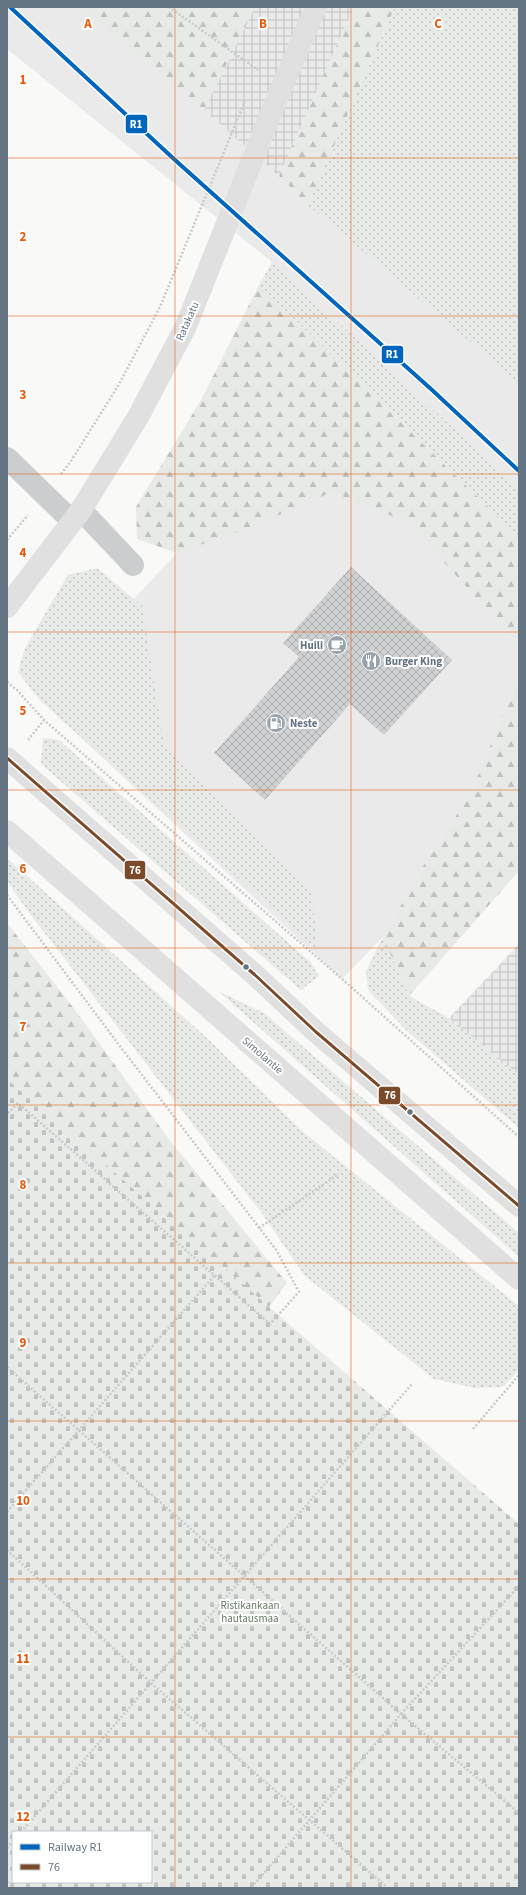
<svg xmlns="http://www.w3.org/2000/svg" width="526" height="1895" font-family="'Source Sans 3',sans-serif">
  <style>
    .built { fill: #e9eae9 }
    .industrial { fill: url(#industrial-grid) }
    .grass { fill: url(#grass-dots) }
    .forest { fill: url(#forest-firs) }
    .cemetery { fill: url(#cemetery-stones); fill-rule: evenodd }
    .building { fill: url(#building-cross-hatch) }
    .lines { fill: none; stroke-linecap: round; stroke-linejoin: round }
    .path { stroke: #c9cacb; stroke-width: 2.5; stroke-dasharray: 2 2; stroke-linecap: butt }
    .minor { stroke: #cbcdce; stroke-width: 22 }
    .major { stroke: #e0e0e1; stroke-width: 22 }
    .bus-1-casing { stroke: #fff; stroke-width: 6 }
    .bus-1 { stroke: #7a4b2a; stroke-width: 3 }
    .rail-1-casing { stroke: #fff; stroke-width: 7 }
    .rail-1 { stroke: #0065bd; stroke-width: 4 }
    .grid { fill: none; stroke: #e8590c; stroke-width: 1; stroke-opacity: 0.55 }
    .bus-dot { fill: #657482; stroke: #fff; stroke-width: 1.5 }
    .labels { text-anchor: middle; stroke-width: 4; stroke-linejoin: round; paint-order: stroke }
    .street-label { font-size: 11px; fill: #657482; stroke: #fff }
    .poi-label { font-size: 11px; font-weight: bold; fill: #657482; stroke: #fff; text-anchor: start }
    .park-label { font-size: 11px; fill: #677a64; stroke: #fff }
    .grid-label { font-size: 13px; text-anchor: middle; font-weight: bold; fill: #e8590c; stroke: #fff; stroke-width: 4; stroke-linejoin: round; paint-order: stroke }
    .line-badge { stroke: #fff; stroke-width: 1.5 }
    .badge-label { font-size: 11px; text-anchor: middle; font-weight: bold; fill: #fff }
  </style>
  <defs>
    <pattern id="industrial-grid" width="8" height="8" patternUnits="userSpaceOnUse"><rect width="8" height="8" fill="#e9eae9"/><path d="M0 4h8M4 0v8" fill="none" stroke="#c0c2c2"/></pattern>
    <pattern id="grass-dots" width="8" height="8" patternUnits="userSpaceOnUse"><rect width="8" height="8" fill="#e7eae6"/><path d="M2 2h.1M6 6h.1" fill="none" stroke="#bfc2c0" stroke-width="1.8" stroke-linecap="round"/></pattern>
    <pattern id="forest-firs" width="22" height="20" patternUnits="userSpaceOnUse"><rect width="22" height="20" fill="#e7eae6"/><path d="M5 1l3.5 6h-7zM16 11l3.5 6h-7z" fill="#bfc2c0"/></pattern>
    <pattern id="cemetery-stones" width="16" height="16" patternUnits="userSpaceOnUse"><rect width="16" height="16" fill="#e7eae6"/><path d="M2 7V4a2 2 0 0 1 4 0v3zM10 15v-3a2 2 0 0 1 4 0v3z" fill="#bfc2c0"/></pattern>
    <pattern id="building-cross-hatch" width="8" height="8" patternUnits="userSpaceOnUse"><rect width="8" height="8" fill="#d0d1d2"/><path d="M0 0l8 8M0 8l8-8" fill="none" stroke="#acaeb0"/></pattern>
  </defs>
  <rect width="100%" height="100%" fill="#f9f9f8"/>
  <path class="built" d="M7,7h70l127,103 75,66 29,29 211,178v105l-247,-226 -265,-213z
    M332,492l77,31 110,123v31l-50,120 -40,59 -46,81 -41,42 -303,-280 138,-146z"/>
  <path class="industrial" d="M255,7h99l-75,169 -75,-66z
    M519,944v131l-70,-57z"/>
  <path class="grass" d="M395,7h121l3,2v374l-211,-178z
    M272,262l247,226v49l-260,-252z
    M97,568l45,38 22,139 148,147 5,57 -278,-250 -21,-27 7,-24 43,-73z
    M43,738l16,2 251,222 9,14 -18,14 -260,-226z
    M7,858l202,182 93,91 217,175v64l-16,17 -28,1 -41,-9 -129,-103 -44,-64 -231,-298 -23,-33z
    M383,937l26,59 40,22 70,57v53l-113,-98 -38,-40 -2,-19z
    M218,991l46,22 255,220v24z"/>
  <path class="forest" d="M77,7h178l-51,103z
    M354,7h41l-87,198 -29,-29z
    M259,285l260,252v109l-110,-123 -77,-31 -78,34 -77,27 -40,-14 -1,-32 65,-107z
    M519,677v194l-110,125 -26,-59 46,-81 40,-59z
    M7,923l68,87 96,132 116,141 -19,25 -261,-229z"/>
  <path class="cemetery" d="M7,1079l512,445v364h-512zM13,1832h138v50h-138z"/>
  <path class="building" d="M351,567l101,93 -68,75 -34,-31 -85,96 -51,-47 85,-96 -16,-14z"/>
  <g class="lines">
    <path class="path" d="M169,7l89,63
      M61,474l10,-13 47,-75 42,-79 85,-206
      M7,540l21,-25
      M7,682l10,8 27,30 298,259 177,158
      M28,740l16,-20
      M7,895l112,150 158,206 22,41 -29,32 -252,-221 -11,11
      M259,1228l80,-54
      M7,1367l394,347 -150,174
      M473,1429l46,-54
      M7,1512l207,-236
      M7,1550l144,133 237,205
      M519,1586l-118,128 118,99
      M21,1832l391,-448
      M7,1848l6,-7
      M7,1882l7,6"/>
    <path class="minor" d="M7,458l65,63
      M81,510l52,55"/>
    <path class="major" d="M7,607l74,-97 57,-93 48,-91 89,-223 41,-96
      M7,758l248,217 61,57 203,174
      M7,831l512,448"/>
    <g class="bus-1-casing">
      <path id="bus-1" d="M7,758l248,217 61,57 203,174"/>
    </g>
    <use href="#bus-1" class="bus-1"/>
    <g class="rail-1-casing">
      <path id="rail-1" d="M10,7l165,153 256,229 88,82"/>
    </g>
    <use href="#rail-1" class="rail-1"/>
  </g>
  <path class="grid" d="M175,7v1881M351,7v1881M7,158h512M7,316h512M7,474h512M7,632h512M7,790h512M7,948h512M7,1105h512M7,1263h512M7,1421h512M7,1579h512M7,1737h512"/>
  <defs>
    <g id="cafe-disc" transform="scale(1)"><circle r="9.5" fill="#99a3ab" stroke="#fff"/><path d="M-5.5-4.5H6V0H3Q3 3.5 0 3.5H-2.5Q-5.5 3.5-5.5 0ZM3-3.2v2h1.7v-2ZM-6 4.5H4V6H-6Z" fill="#fff"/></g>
    <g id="restaurant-disc" transform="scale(1)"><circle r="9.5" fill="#99a3ab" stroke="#fff"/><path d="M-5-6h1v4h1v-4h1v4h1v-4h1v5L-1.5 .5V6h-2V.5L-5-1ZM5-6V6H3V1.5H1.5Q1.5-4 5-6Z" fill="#fff"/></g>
    <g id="fuel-disc" transform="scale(1)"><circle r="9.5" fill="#99a3ab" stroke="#fff"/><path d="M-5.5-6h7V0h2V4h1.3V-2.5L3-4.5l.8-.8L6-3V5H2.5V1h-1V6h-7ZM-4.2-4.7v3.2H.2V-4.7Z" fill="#fff"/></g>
  </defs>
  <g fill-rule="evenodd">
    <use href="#cafe-disc" x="337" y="645"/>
    <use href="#restaurant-disc" x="371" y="661"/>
    <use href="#fuel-disc" x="276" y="723"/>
  </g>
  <g class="bus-dot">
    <circle cx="246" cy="967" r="3.5"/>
    <circle cx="410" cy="1112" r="3.5"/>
  </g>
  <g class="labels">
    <g class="street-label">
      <text transform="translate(187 321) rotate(-66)" y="4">Ratakatu</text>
      <text transform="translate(263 1055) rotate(41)" y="4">Simolantie</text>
    </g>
    <g class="poi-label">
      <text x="323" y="649" text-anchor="end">Huili</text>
      <text x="385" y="665">Burger King</text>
      <text x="290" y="727">Neste</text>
    </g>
    <g class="park-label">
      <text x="250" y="1609">Ristikankaan<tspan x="250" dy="13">hautausmaa</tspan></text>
    </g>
  </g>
  <g class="grid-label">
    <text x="88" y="28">A</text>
    <text x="263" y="28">B</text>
    <text x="438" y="28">C</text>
    <text x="23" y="84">1</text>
    <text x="23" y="241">2</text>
    <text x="23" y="399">3</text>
    <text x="23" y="557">4</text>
    <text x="23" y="715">5</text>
    <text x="23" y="873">6</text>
    <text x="23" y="1031">7</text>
    <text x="23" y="1189">8</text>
    <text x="23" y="1347">9</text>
    <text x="23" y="1505">10</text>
    <text x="23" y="1663">11</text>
    <text x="23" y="1821">12</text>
  </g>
  <g class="line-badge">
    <rect x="125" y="114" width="23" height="20" rx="4" fill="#0065bd"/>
    <rect x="381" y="345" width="23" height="19" rx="4" fill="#0065bd"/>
    <rect x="124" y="860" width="22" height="20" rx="4" fill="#7a4b2a"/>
    <rect x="378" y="1086" width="23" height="19" rx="4" fill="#7a4b2a"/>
  </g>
  <g class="badge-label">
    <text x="136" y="128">R1</text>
    <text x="392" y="358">R1</text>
    <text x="135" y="874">76</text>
    <text x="390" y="1099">76</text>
  </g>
  <rect width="526" height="1895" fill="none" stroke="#657482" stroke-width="16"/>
  <rect x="12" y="1831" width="140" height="52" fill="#ffffff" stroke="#c1c7cd"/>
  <rect x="20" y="1844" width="20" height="6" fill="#0065bd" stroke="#c1c7cd"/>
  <text x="48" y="1851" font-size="12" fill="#657482">Railway R1</text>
  <rect x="20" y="1864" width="20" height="6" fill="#7a4b2a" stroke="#c1c7cd"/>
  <text x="48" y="1871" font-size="12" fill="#657482">76</text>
</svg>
